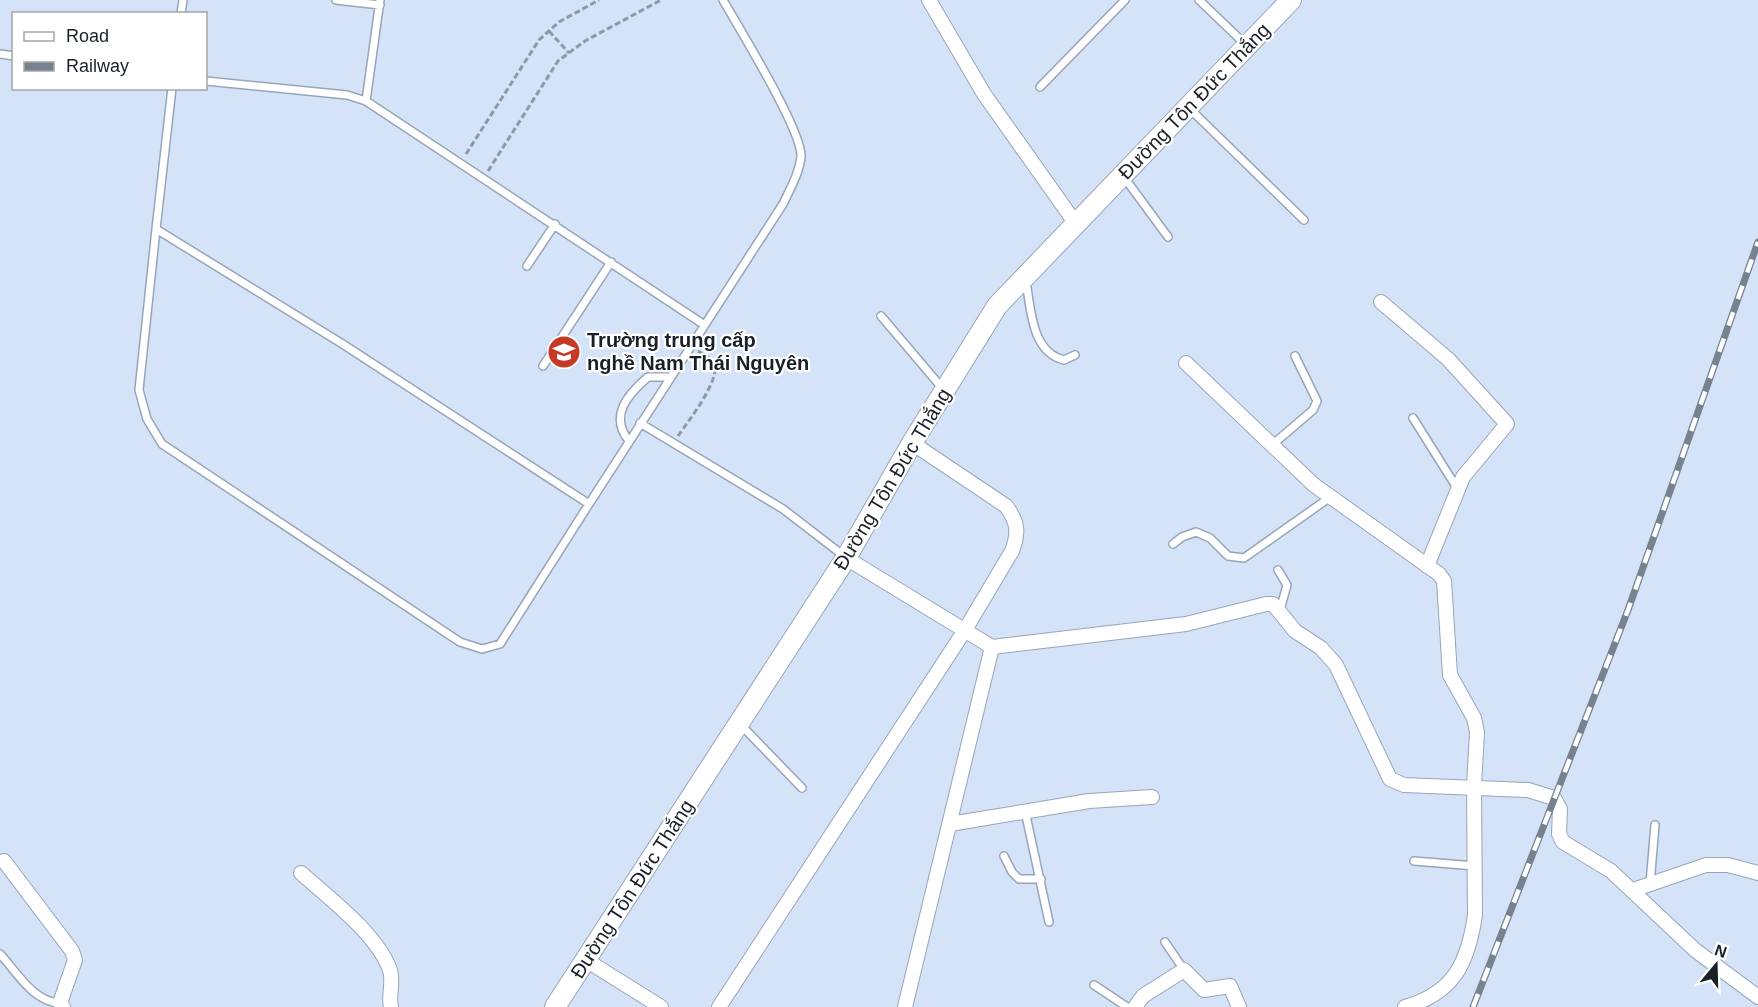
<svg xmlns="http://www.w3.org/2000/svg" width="1758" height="1007" font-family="Arial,sans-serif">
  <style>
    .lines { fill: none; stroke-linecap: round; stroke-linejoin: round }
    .lane-casing { stroke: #97a5b8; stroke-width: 10 }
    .street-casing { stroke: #97a5b8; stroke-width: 16 }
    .secondary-casing { stroke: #97a5b8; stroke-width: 22 }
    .path { stroke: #8d99a8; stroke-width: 3; stroke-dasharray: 6 3; stroke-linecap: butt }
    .lane { stroke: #fff; stroke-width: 7 }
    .street { stroke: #fff; stroke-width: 14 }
    .secondary { stroke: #fff; stroke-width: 20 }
    .rail-casing { stroke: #77828f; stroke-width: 7 }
    .rail { stroke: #fff; stroke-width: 4.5; stroke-dasharray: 14; stroke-linecap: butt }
    .labels { text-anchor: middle; stroke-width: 4.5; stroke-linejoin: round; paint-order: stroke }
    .street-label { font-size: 20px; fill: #1a2027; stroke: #fff }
    .poi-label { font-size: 20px; font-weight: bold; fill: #1a2027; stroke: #fff; text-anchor: start }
  </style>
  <rect width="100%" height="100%" fill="#d4e3f7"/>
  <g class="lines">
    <g class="lane-casing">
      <path id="lane" d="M336,0l44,5
        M1199,0l46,44
        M181,14l2,-14
        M0,54l14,2
        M206,81l141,14 19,6 337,223
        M1040,87l85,-87
        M172,88l-16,141 185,114 248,161 194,-300c7,-15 16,-30 18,-47 2,-25 -62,-129 -78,-157
        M366,101l14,-101
        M1190,109l114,111
        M1124,177l44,60
        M156,229l-17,161 8,29 15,25 298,198 22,7 18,-5 89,-140
        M527,266l28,-42
        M1026,282c5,26 5,70 38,78l11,-5
        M881,316l62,73
        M543,366l68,-104
        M1413,418l44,70
        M640,423l143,86 61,47
        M629,441c-20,-25 -2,-46 19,-64h21
        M1272,445l41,-35 4,-9 -22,-45
        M1173,544l9,-7 14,-5 14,6 18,18 16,2 85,-60
        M1278,570l9,15 -7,25
        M741,725l61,63
        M1025,811l24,111
        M1004,856l8,16 7,7h22
        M1414,861l61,5
        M1650,884l5,-59
        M1165,942l19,28
        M0,954c17,18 33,48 60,49
        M1094,985l33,22"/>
    </g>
    <g class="street-casing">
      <path id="street" d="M929,0l55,94 92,130
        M1381,302l67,57 59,65 -44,53 -36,89
        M1186,363l128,122 125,89 5,7 6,94 24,43 3,14 -3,54 1,129c-7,48 -21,78 -70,92
        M846,558l146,89 194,-23 80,-20h7l22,27 26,17 15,17 54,114 14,6 124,5 26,8 6,11 -1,25 4,8 48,29 84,79 63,47
        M950,824l139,-23 63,-4
        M4,861l68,90 3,9 -15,43 3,4
        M301,873c28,25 76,61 89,97 4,13 -2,25 1,37
        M1633,890l73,-25h22l30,8
        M586,960l75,47
        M719,1007l246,-377 47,-79c7,-18 6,-29 -6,-45l-94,-63
        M905,1007l87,-360
        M1135,1007l8,-11 41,-26 20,20 26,-4 9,21"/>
    </g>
    <g class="secondary-casing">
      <path id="secondary" d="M555,1007l291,-449 66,-115 85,-137 294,-306"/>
    </g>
    <path class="path" d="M549,31l20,22
      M466,154l73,-114 20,-18 40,-22
      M488,171l70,-110 27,-20 76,-41
      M678,436c11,-16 44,-57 36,-75l-16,-10"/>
    <use href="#lane" class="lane"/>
    <use href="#street" class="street"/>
    <use href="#secondary" class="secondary"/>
    <g class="rail-casing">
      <path id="rail" d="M1473,1007l155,-397 130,-368"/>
    </g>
    <use href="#rail" class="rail"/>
  </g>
  <defs>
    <g id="university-disc" transform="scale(1.725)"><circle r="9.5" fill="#c53925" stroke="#fff"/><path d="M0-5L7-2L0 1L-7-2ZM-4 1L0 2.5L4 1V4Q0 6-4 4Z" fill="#fff"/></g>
  </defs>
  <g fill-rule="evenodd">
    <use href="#university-disc" x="564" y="352"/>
  </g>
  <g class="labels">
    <g class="street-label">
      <text transform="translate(1194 101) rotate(-46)" y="7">Đường Tôn Đức Thắng</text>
      <text transform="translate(892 479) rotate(-59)" y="7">Đường Tôn Đức Thắng</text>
      <text transform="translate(632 889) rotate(-57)" y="7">Đường Tôn Đức Thắng</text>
    </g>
    <g class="poi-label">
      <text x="587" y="347">Trường trung cấp<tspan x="587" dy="23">nghề Nam Thái Nguyên</tspan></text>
    </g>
  </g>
  <rect x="12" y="12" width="195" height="78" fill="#ffffff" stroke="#a3a6a9" stroke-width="1.5"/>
  <rect x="24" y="32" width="30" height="9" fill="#ffffff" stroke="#a3a6a9" stroke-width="1.5"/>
  <text x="66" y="42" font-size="18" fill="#1a2027">Road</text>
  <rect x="24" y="62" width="30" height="9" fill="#77828f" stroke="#a3a6a9" stroke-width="1.5"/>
  <text x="66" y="72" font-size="18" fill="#1a2027">Railway</text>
  <g transform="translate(1716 965) rotate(19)" stroke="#ffffff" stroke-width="4.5" paint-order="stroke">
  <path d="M0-4.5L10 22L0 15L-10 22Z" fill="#1a2027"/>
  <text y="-9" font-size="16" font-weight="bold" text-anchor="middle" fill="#1a2027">N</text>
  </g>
</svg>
